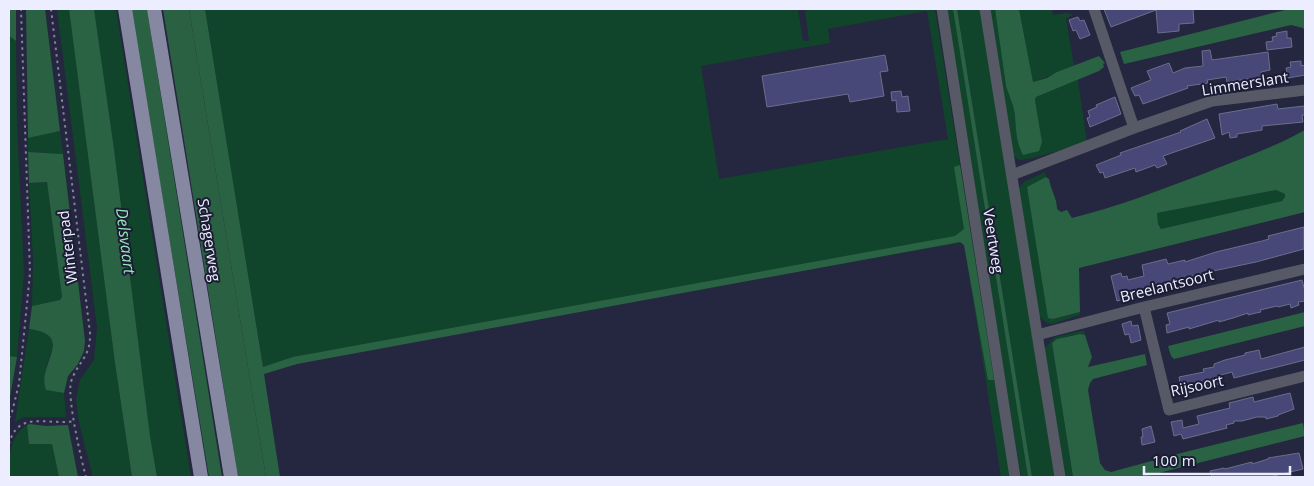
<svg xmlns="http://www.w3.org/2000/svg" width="1314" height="486" font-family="'Open Sans',sans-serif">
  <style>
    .green { fill: #11452b; fill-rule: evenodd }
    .forest { fill: #296142 }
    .water { fill: #2a6343; fill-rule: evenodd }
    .building { fill: #474878; stroke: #6b6e8b }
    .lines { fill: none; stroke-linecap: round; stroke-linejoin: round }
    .path { stroke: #828499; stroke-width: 2; stroke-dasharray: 2.5 4; stroke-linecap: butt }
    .minor { stroke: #585966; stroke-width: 11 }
    .major { stroke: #8688a2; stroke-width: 14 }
    .labels { text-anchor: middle; stroke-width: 4; stroke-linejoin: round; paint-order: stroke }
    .street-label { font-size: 15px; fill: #eceeff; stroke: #1c1c34 }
    .water-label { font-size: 16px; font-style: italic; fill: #94e9b6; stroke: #1c1c34 }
  </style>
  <rect width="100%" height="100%" fill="#25263f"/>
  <path class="green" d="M57,9h12l46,354 17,114h-39l-14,-54 -3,-23 4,-20 14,-20 3,-32z
    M94,9h22l75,468h-34l-7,-41 -36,-287z
    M205,9h593l5,32h6l-4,-32h130l75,468h-9l-37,-235 -701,125zM927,11l21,128 -229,40 -18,-113 129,-23 -2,-14z
    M946,9h7l75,468h-7z
    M957,9h24l74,468h-23z
    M989,9h6l11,77c3,10 8,19 9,30 1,14 1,26 8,39l19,-12 -7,-43 1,-3 42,-17 9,63 -58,16 -10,1 -6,-5z
    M1019,9h33l1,6 14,-2 7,2 -8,3 8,48c-15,5 -27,12 -41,16z
    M9,36l7,5 1,84 7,148 -7,84 -8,-1z
    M60,131l3,23 -35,-2v-14z
    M1045,172l1,5 -19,11 27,131 26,-7v3l-28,9 -5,-1 -8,-7 -20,-128 5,-6z
    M47,182l15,115 -2,3 -28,6 1,-46 -4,-77z
    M1277,190l8,4v3l-3,4 -121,28 -3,-5 -1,-11z
    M29,329c42,5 17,22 16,46 0,5 1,10 1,15l18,3 2,24h-43l-8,5z
    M1084,330l1,5c-10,-2 -25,2 -33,8l21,134h-9l-20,-128 11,-12z
    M27,425l2,19h23l7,33h-50c0,-19 0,-41 18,-52z"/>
  <path class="forest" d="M9,9h7v32l-7,-5z
    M26,9h19l15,122 -32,7z
    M131,9h16l75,468h-13z
    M163,9h26l77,468h-28z
    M28,152l35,2 22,187 -1,10 -6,13 -10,12 -4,17 -18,-3c-10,-26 31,-55 -17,-61l3,-23 28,-6 2,-3 -15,-115 -18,1z
    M9,356l8,1 -8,46z
    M30,424l16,2 22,-1 10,52h-19l-7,-33h-23l-2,-19z"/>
  <path class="water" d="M69,9h25l20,140 36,287 7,41h-25l-17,-114z
    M189,9h16l58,358 30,-10 662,-121 9,-7 -10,-62 6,-2 34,215h-6l-24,-135 -4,-3 -663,122 -33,10 16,103h-14z
    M953,9h4l75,468h-4z
    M995,9h24l14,73 14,-4 10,-6 42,-16 6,7 -2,1 1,3 -5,4 -63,26 -1,3 7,42 -3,9 -16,4c-7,-13 -7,-25 -8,-39 -1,-11 -6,-20 -9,-30z
    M1289,9h16v22l-2,-3 -12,-3 -167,39 -4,-12z
    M1305,130v82l-226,56 1,44 -27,7 -5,-1 -21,-131 19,-10 3,2c2,12 8,19 8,30l4,3 6,-2 5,8c45,-11 88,-28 131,-44 34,-14 70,-26 102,-44zM1276,190l9,4v3l-3,4 -121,28 -3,-5 -1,-11z
    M1305,312v14l-131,33 -3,-3 -3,-10z
    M1080,334l5,1 7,22 -4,10 57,-13 2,11 -54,14 -3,4 -2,7 12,73 5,7 6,2 70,-19 122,-30 2,13 -162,41h-70l-21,-134 5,-4z"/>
  <path class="building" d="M1104,9h89l1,14 -15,1v7l-21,2 -2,-23 -45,17z
    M1078,17l2,4 4,-1 6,15 -10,4 -4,-9 -3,1 -4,-11z
    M1287,31v7h4l1,9 -25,3 -1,-8 7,-1 -1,-4 5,-1 -1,-3z
    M1210,50l2,10 56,-8 2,18 -9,2 1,5 -35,5 -1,-5 -19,3 1,3 -21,3 1,2 -45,16 -4,-9 -4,1 -4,-8 20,-8 -4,-9 22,-8 4,10 12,-5 18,-2 -1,-15z
    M885,55l3,16 -8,1 4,24 -34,6 -2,-8 -81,13 -5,-31z
    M1301,61v5l4,-1v10l-17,3 -2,-10 5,-1 -1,-5z
    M901,91l1,6 6,-1 2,15 -13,1 -1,-12 -4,1 -1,-9z
    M1115,97l6,17 -31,13 -3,-9 3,-1 -2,-6 9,-4 -1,-2z
    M1277,104l1,5 26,-3 1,9h-3l1,7 -41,4v4l-25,4v3l-7,1 -1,-6 -7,3 -3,-21z
    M1207,119l8,19 -52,18 4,8 -10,4 -2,-3 -19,7 -1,-4 -30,10 -2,-6 -3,1 -4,-8 25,-10 -1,-2 61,-21 -1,-1z
    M1304,227v22l-48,13 -57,12 -16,5 1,1 -16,3 1,3 -52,15 -6,-25 10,-3 1,4 5,-1 1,4 16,-4 -2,-11 24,-6 2,5 17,-4v2l31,-10 46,-11 7,-2 -1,-3z
    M1302,280l3,11v10l-7,1 1,3 -8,3 -1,-4 -12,3 -1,-1 -17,4 1,2 -5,1 -8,2v-2l-15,5 -14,4v-2l-30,9v-2l-22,6 -1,-8 4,-1 -3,-11z
    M1131,321l1,5 6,-1 3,15 -10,3 -2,-9 -4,1 -3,-11z
    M1305,347v13l-71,18 -2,-6 -15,4 2,8 -12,2 -1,-4 -15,4 1,4 -10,2 -3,-15 25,-5 -1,-3 11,-2v-3l11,-4 20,-5v-2l14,-3 2,9z
    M1290,393l4,16 -16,6v1l-12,3v-2h-9l-15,4h-8v2l-8,2 1,3 -44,11 -2,-5 -7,2 -3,-14 11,-2 1,8 16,-4 -2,-8 33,-8 -1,-5 24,-6 1,5z
    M1151,426l4,16 -13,3 -1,-8h2l-1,-8z
    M1299,453l4,16 -34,8h-57l-2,-6 14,-3 1,1 27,-7v2l16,-5v-1z"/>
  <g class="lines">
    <path class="path" d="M51,9l39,324c1,25 -13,29 -19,49 -4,16 10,77 15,95
      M9,418l3,-6 7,-28 11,-111 -9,-264
      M9,444c9,-35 39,-18 65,-23"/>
    <path class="minor" d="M942,9l73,468
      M985,9l75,468
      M1094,9l40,119
      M1012,175l122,-47 78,-27 93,-11
      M1144,307l25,103 136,-34
      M1037,335l107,-28 161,-38"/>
    <path class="major" d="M125,9l76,468
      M154,9l77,468"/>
  </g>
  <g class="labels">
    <g class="street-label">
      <text transform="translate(1245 84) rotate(-9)" y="5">Limmerslant</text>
      <text transform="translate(209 240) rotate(81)" y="5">Schagerweg</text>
      <text transform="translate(993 241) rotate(81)" y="5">Veertweg</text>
      <text transform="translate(68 247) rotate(-97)" y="5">Winterpad</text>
      <text transform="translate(1167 286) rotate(-14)" y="5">Breelantsoort</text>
      <text transform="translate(1197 386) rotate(-12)" y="5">Rijsoort</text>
    </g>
    <g class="water-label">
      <text transform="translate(126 241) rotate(83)" y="6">Delsvaart</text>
    </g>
  </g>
  <rect width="1314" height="486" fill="none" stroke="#eceeff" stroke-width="20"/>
  <path d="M1144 466v8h146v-8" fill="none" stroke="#eceeff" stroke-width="2.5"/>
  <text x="1152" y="466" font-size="15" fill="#eceeff" stroke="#1c1c34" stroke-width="4" paint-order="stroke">100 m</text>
</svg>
